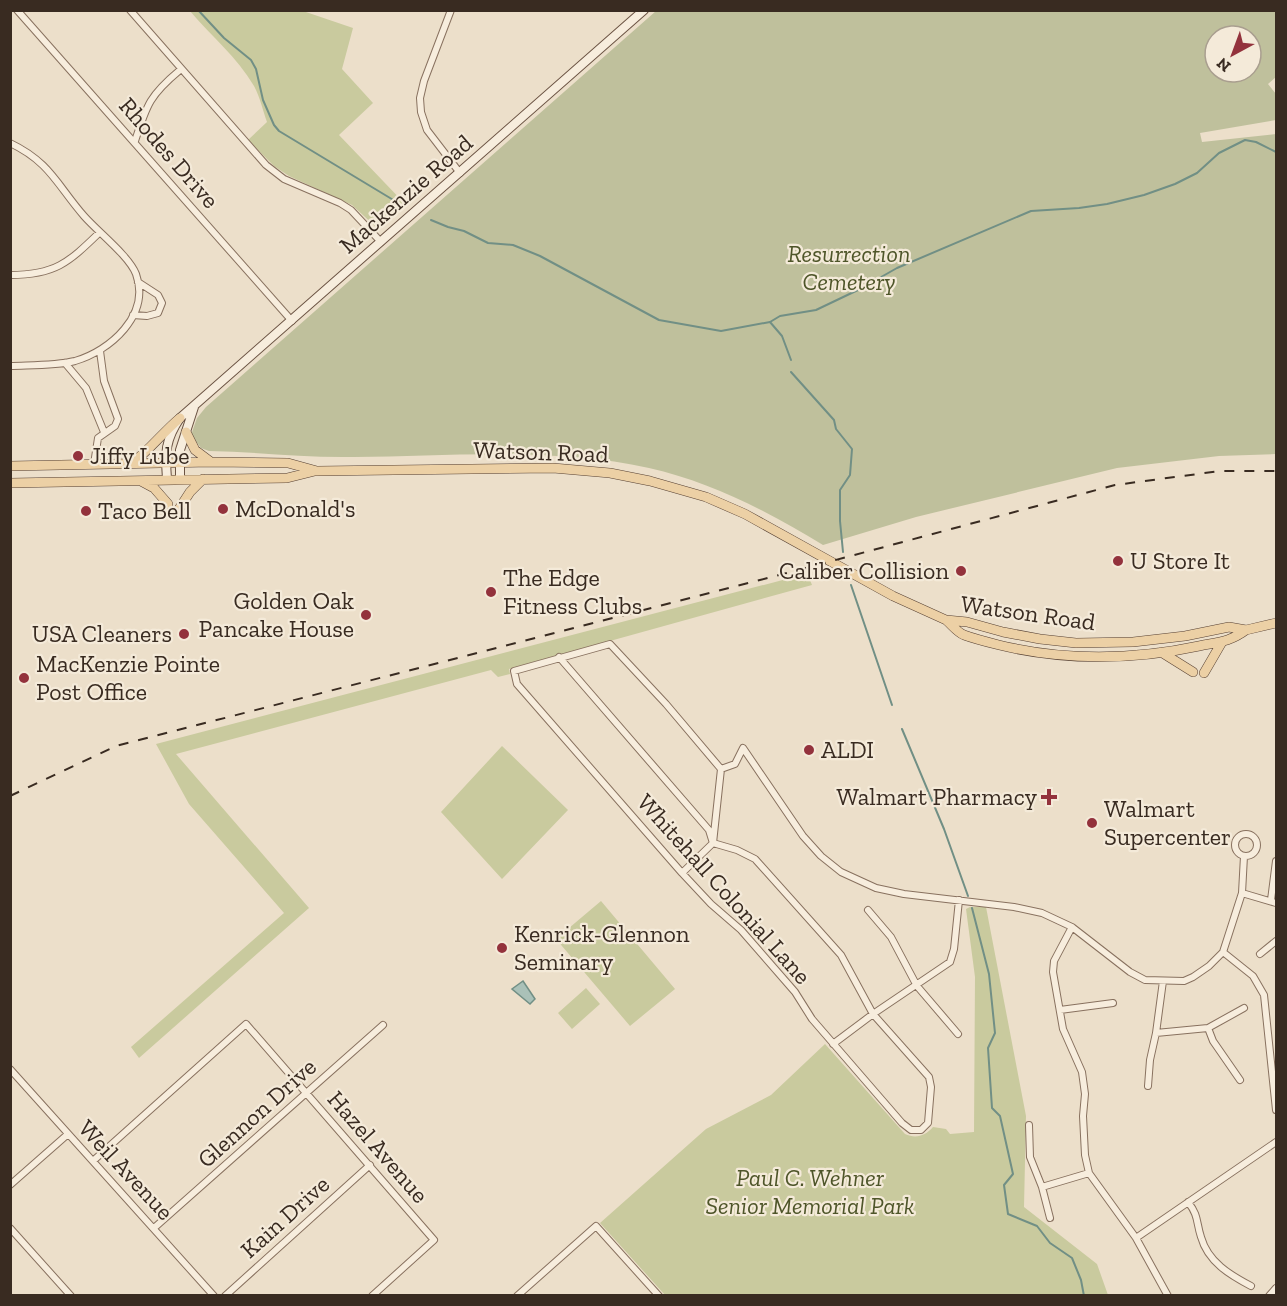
<svg xmlns="http://www.w3.org/2000/svg" width="1287" height="1306" font-family="'Zilla Slab',serif">
  <style>
    .green { fill: #c9ca9e }
    .cemetery { fill: #bfc09c; fill-rule: evenodd }
    .water { fill: #aac1b8; stroke: #718f85; stroke-width: 1.5 }
    .lines { fill: none; stroke-linecap: round; stroke-linejoin: round }
    .stream { stroke: #718f85; stroke-width: 2 }
    .street-casing { stroke: #88715f; stroke-width: 8 }
    .secondary-casing { stroke: #6a5242; stroke-width: 10 }
    .primary-casing { stroke: #564033; stroke-width: 10 }
    .street { stroke: #f7eddd; stroke-width: 6 }
    .secondary { stroke: #f7eddd; stroke-width: 8 }
    .primary { stroke: #ecd0a5; stroke-width: 9 }
    .rail { stroke: #392b21; stroke-width: 2; stroke-dasharray: 10 10; stroke-linecap: butt }
    .poi-dot { fill: #93323c; stroke: #f4ead9; stroke-width: 2 }
    .labels { text-anchor: middle; stroke-width: 4.5; stroke-linejoin: round; paint-order: stroke }
    .street-label { font-size: 24px; fill: #392b21; stroke: #f4ead9 }
    .park-label { font-size: 24px; font-style: italic; fill: #4e5529; stroke: #f4ead9 }
    .poi-label { font-size: 24px; fill: #392b21; stroke: #f4ead9; text-anchor: start }
  </style>
  <rect width="100%" height="100%" fill="#ecdfca"/>
  <path class="green" d="M190,11h113l50,17 -11,41 31,34 -34,32 67,70 -26,22h-4l-24,-22 -63,-29 -15,-10 -26,-26 19,-18c-4,-11 -7,-25 -13,-36 -17,-29 -43,-50 -64,-75z
    M794,577l16,3 2,5 -303,84 1,5 -12,3 -7,-7 -315,84 133,154 -170,150 -8,-11 153,-134 -95,-109 -33,-60z
    M502,746l66,64 -66,69 -61,-67z
    M601,901l74,88 -45,37 -74,-87z
    M970,907h16l40,209 -2,91 73,57 11,31h-443l-65,-72 106,-94 65,-34 54,-51 80,90c11,5 20,2 28,-7l13,2 4,5 24,-2 1,-155 -9,-68z
    M586,988l14,16 -28,25 -14,-16z"/>
  <path class="cemetery" d="M656,11h620v66l-8,7 8,10v26l-76,13 2,9 74,-8v320l-57,2 -102,12 -201,49 -93,28c-54,-33 -112,-63 -174,-77 -96,-21 -197,-12 -295,-11 -48,1 -96,-5 -145,-6l-8,-3 -10,-13 6,-17 9,-11zM1215,36h36v36h-36z"/>
  <path class="water" d="M523,981l12,18 -5,5 -18,-15z"/>
  <g class="lines">
    <path class="stream" d="M198,10l26,28 27,22 5,9 7,31 11,25 5,6 121,73
      M431,220l17,7 16,4 24,12 25,2 27,11 119,64 62,11 49,-9 10,-6 36,-6 44,-21 37,-21 134,-57 48,-3 28,-4 37,-9 31,-11 22,-11 22,-20 26,-13 11,2 20,10
      M770,322l12,14 9,24
      M791,372l43,48 2,9 16,20 -2,26 -10,15v31l3,31
      M851,585l41,120
      M902,729l42,100 24,67
      M972,908l17,66 6,59 -7,15 4,60 8,8 13,58 -9,11 4,29 29,12 13,17 22,15 9,22 3,16"/>
    <g class="street-casing">
      <path id="street" d="M17,10l275,311
        M130,10l136,155 18,14 56,24 11,7 30,32
        M451,10l-27,71 -4,17 1,14 6,18 33,43
        M135,141c12,-37 15,-46 45,-71
        M10,143c40,19 47,42 74,73 14,16 45,40 52,58 15,41 -26,77 -61,87 -21,5 -44,4 -65,5
        M10,275c45,0 58,-12 89,-42
        M133,315l14,1 11,-3 4,-10 -4,-8 -20,-13
        M65,363l21,25 18,44
        M94,464l4,-26 17,-12 3,-7 -14,-38 -4,-30
        M559,657l150,173 4,13 24,7 18,9 86,96 32,59 56,63 2,10 -3,36 -7,7h-10l-9,-7 -90,-104 -17,-27 -54,-62 -30,-26 -29,-31 -165,-189 -3,-13 96,-27 56,60 55,65 -8,74 -31,30
        M721,769l14,-5 8,-16 60,88 18,20 20,16 35,16 28,6 110,13 28,6 30,14 58,45 15,8 39,1 9,-4 16,-11 14,-14 19,-59 2,-37
        M1235 845a11 11 0 1 1 22 0a11 11 0 1 1-22 0Z
        M1242,893l34,10
        M1271,900l5,-39
        M868,910l23,27 26,49 41,48
        M1072,927l-18,34 -1,11 10,57 19,43 3,22 -2,22 2,39 4,18 47,65 32,58
        M1223,952l30,24 11,19 12,115
        M1260,954l16,-13
        M1060,1010l53,-7
        M1208,1028l5,13 27,39
        M1156,1033l52,-5 36,-20
        M833,1044l40,-30 77,-52 4,-13 5,-49
        M10,1069l204,227
        M1148,1086l2,-26 6,-27 7,-52
        M1029,1125l1,32 12,30 8,31
        M94,1160l152,-136 188,216 -62,56
        M10,1185l58,-51
        M1042,1187l47,-14
        M1188,1202c11,14 8,20 13,35 7,25 29,38 50,49
        M10,1228l61,68
        M154,1228l229,-203
        M1136,1238l140,-96
        M225,1296l145,-131
        M517,1296l79,-70 63,70
        M1269,1296l7,-8"/>
    </g>
    <g class="secondary-casing">
      <path id="secondary" d="M167,479c-2,-26 -2,-39 13,-61l464,-408
        M180,479v-29l14,-43"/>
    </g>
    <g class="primary-casing">
      <path id="primary" d="M186,432l9,18 16,12
        M132,463c18,-13 31,-31 48,-45
        M10,466l201,-4 77,1 29,8 236,-3 57,5 40,8 56,16 39,17 148,82 53,24 21,2 36,10 37,7 36,4 57,-1 52,-6 44,-9 17,3 30,-7
        M141,481l13,7 14,16
        M10,483l277,-5 28,-7
        M179,509l11,-17 13,-13
        M946,620c6,5 11,12 18,15 11,4 23,7 35,10 65,16 135,15 200,1 19,-4 31,-4 47,-16
        M1161,652l32,20
        M1204,673l18,-31"/>
    </g>
    <use href="#street" class="street"/>
    <use href="#secondary" class="secondary"/>
    <use href="#primary" class="primary"/>
    <path class="rail" d="M10,796l106,-50 675,-174 324,-87 105,-14h56"/>
  </g>
  <g class="poi-dot">
    <circle cx="78" cy="456" r="6"/>
    <circle cx="223" cy="509" r="6"/>
    <circle cx="86" cy="511" r="6"/>
    <circle cx="1118" cy="561" r="6"/>
    <circle cx="961" cy="571" r="6"/>
    <circle cx="491" cy="592" r="6"/>
    <circle cx="366" cy="615" r="6"/>
    <circle cx="184" cy="634" r="6"/>
    <circle cx="24" cy="678" r="6"/>
    <circle cx="809" cy="750" r="6"/>
    <path d="M1046 788h6v6h6v6h-6v6h-6v-6h-6v-6h6z"/>
    <circle cx="1092" cy="823" r="6"/>
    <circle cx="502" cy="948" r="6"/>
  </g>
  <g class="labels">
    <g class="street-label">
      <text transform="translate(169 153) rotate(49)" y="8">Rhodes Drive</text>
      <text transform="translate(406 194) rotate(-41)" y="8">Mackenzie Road</text>
      <text transform="translate(541 452) rotate(2)" y="8">Watson Road</text>
      <text transform="translate(1028 613) rotate(8)" y="8">Watson Road</text>
      <text transform="translate(724 889) rotate(48)" y="8">Whitehall Colonial Lane</text>
      <text transform="translate(257 1113) rotate(-42)" y="8">Glennon Drive</text>
      <text transform="translate(378 1147) rotate(49)" y="8">Hazel Avenue</text>
      <text transform="translate(126 1170) rotate(47)" y="8">Weil Avenue</text>
      <text transform="translate(285 1217) rotate(-42)" y="8">Kain Drive</text>
    </g>
    <g class="park-label">
      <text x="849" y="262">Resurrection<tspan x="849" dy="28">Cemetery</tspan></text>
      <text x="810" y="1186">Paul C. Wehner<tspan x="810" dy="28">Senior Memorial Park</tspan></text>
    </g>
    <g class="poi-label">
      <text x="90" y="464">Jiffy Lube</text>
      <text x="235" y="517">McDonald's</text>
      <text x="98" y="519">Taco Bell</text>
      <text x="1130" y="569">U Store It</text>
      <text x="949" y="579" text-anchor="end">Caliber Collision</text>
      <text x="503" y="586">The Edge<tspan x="503" dy="28">Fitness Clubs</tspan></text>
      <text x="354" y="609" text-anchor="end">Golden Oak<tspan x="354" dy="28">Pancake House</tspan></text>
      <text x="172" y="642" text-anchor="end">USA Cleaners</text>
      <text x="36" y="672">MacKenzie Pointe<tspan x="36" dy="28">Post Office</tspan></text>
      <text x="821" y="758">ALDI</text>
      <text x="1037" y="805" text-anchor="end">Walmart Pharmacy</text>
      <text x="1104" y="817">Walmart<tspan x="1104" dy="28">Supercenter</tspan></text>
      <text x="514" y="942">Kenrick-Glennon<tspan x="514" dy="28">Seminary</tspan></text>
    </g>
  </g>
  <rect width="1287" height="1306" fill="none" stroke="#392b21" stroke-width="24"/>
  <g transform="translate(1233 54) rotate(221)"><circle r="28" fill="#f4ead9" stroke="#a99e8f" stroke-width="1.5"/>
  <path d="M0-4.5L10 22L0 15L-10 22Z" fill="#93323c"/>
  <text y="-9" font-size="16" font-weight="bold" text-anchor="middle" fill="#392b21">N</text>
  </g>
</svg>
